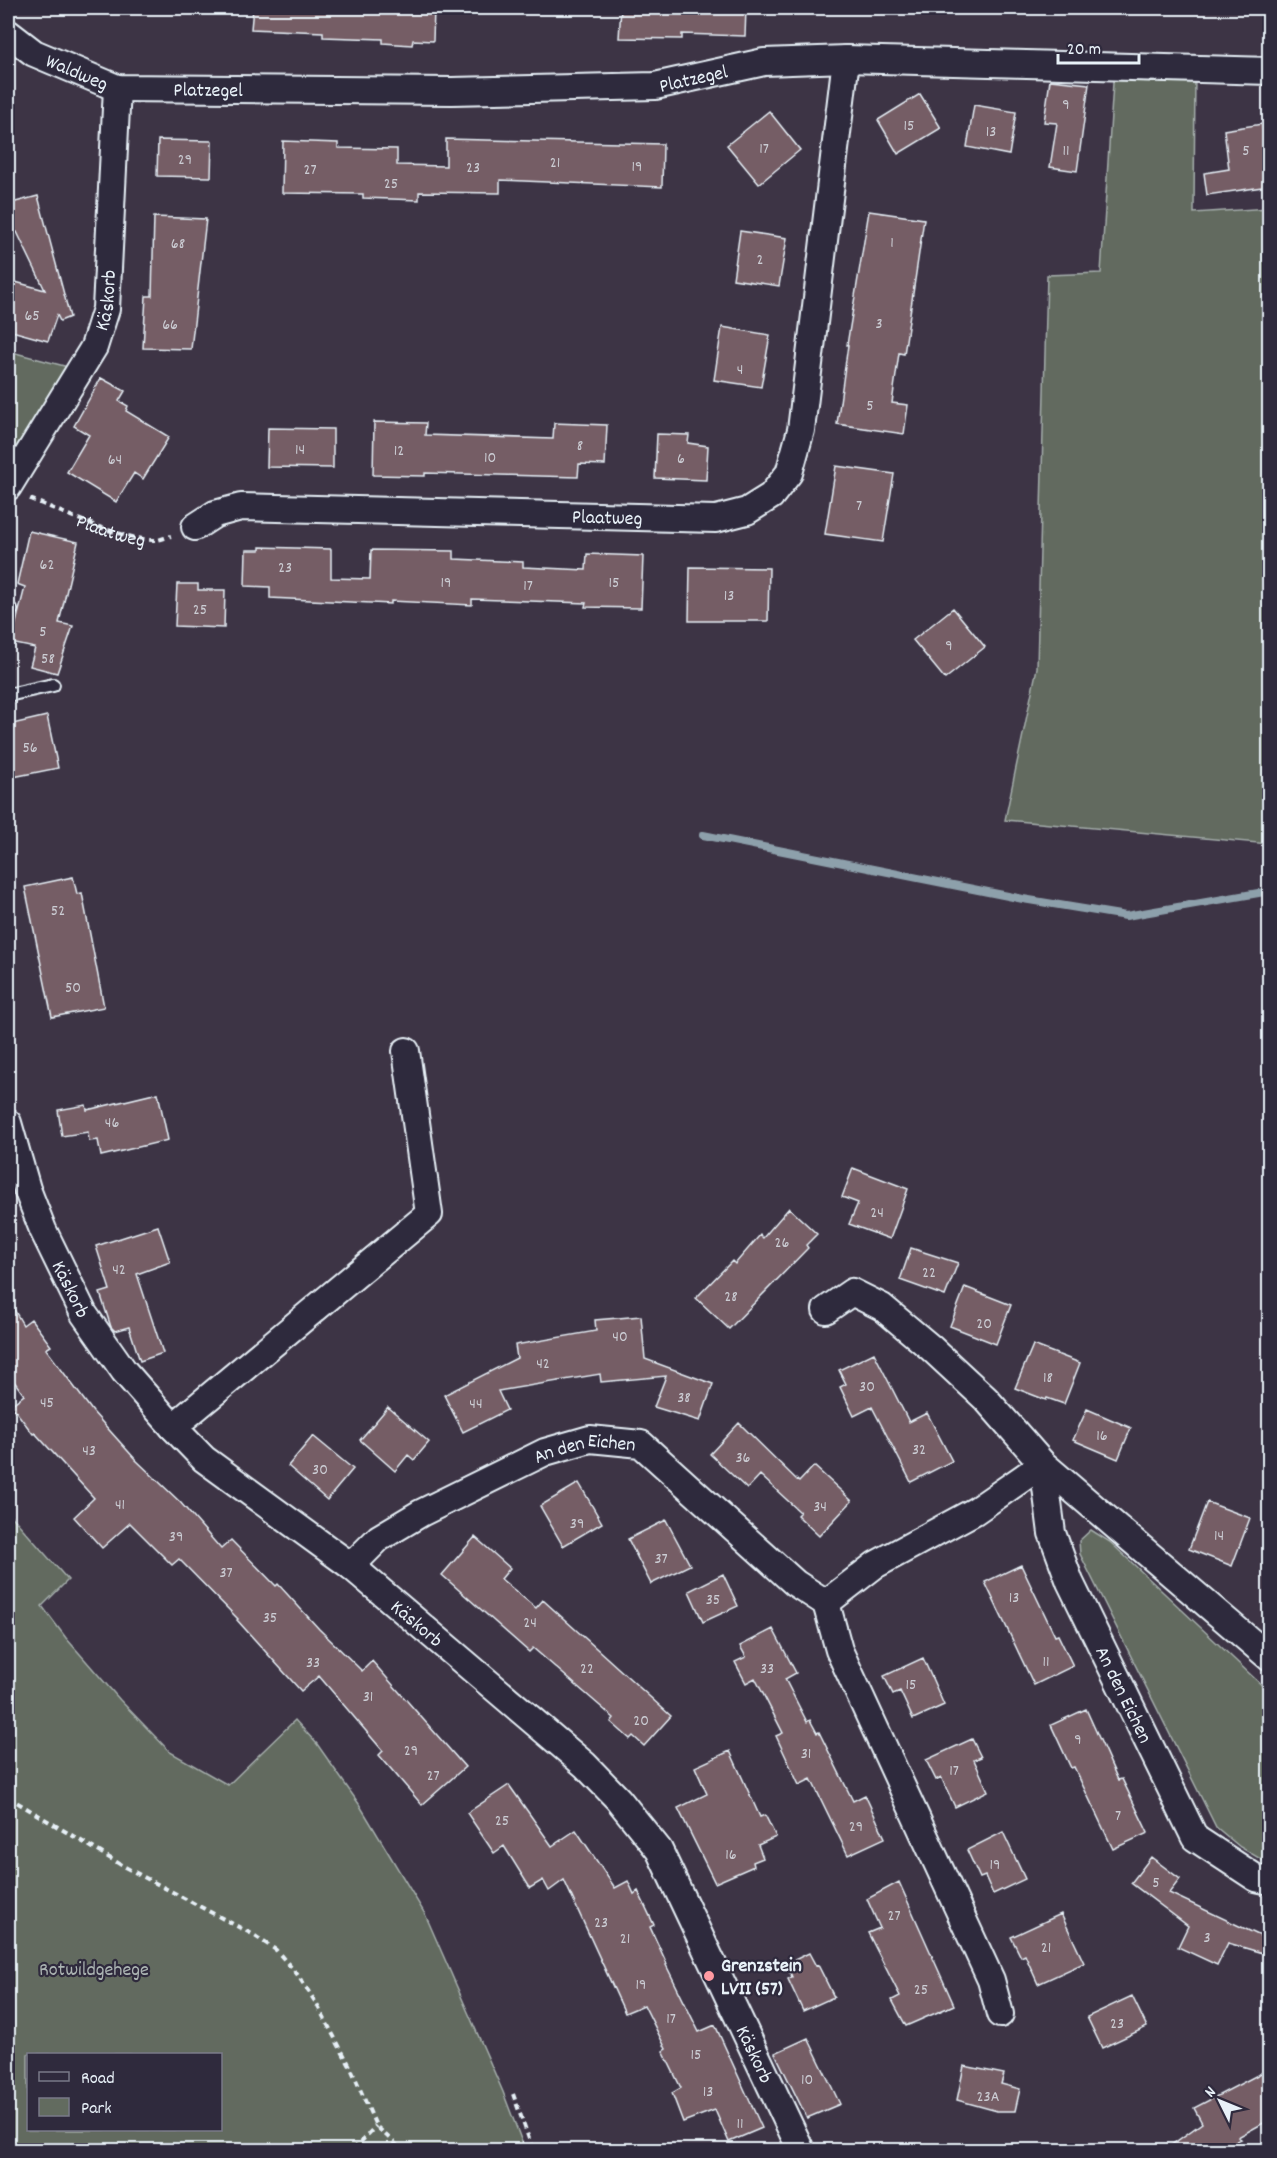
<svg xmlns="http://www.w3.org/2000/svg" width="1277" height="2158" font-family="Dekko,sans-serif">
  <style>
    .green { fill: #626b5f; stroke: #a5aeac; stroke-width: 1.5; fill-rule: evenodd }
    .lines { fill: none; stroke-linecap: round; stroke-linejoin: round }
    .stream { stroke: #8da0ab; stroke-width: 8 }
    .building { fill: #755d65; stroke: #e8f1f8; stroke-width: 1.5 }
    .lane-casing { stroke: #e8f1f8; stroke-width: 16 }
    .street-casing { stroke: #e8f1f8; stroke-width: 30 }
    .path { stroke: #e8f1f8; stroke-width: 4; stroke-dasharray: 6 4.5; stroke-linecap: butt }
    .lane { stroke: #2f2a3d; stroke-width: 12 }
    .street { stroke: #2f2a3d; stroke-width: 26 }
    .poi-dot { fill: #ff9aa2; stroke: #2f2a3d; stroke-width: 2 }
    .labels { text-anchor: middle; stroke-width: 4.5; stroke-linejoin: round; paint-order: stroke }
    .number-label { font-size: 16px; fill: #cbccd3 }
    .street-label { font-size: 20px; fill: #e8f1f8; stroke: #2f2a3d }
    .poi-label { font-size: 20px; font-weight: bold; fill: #e8f1f8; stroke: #2f2a3d; text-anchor: start }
    .park-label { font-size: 20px; fill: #acb5b3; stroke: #2f2a3d }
  </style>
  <rect width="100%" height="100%" fill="#3d3445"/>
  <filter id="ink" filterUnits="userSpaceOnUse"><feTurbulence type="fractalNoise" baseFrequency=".0167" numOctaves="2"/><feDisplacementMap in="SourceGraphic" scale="12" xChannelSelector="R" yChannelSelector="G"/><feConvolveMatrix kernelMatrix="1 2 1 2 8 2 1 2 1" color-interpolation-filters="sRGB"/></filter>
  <g filter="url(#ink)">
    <path class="green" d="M1114,67l81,2 -1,144 75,-5v636l-264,-24 32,-152 10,-393 54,-2z
      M8,351l60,16 -51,84 -9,-4z
      M8,1512l60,68 -26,26 24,32 54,62 50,52 58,33 67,-65 22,24 42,60 66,110 78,178 22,58h-517zM28,2054h192v76h-192z
      M1091,1530l19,12 159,150v172l-29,-17 -24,-20 -136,-273 -1,-13z"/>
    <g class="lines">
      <path class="stream" d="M703,835l320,64 103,17 144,-25"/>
    </g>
    <path class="building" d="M253,8h181l-1,33 -20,-1 -1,5 -29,-2v-4l-60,-2v-5l-72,-3z
      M621,8h125l-1,28 -63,-2v5l-63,-1z
      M1050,80l39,4 -12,87 -27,-4 7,-44 -13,-1z
      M920,94l21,34 -43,26 -20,-34z
      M974,105l42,7 -7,43 -42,-8z
      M769,111l31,39 -41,34 -32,-39z
      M1262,124l7,62 -62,9 -3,-22 25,-4 -5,-39z
      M446,139l217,5 -1,43 -162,-7v13l-81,-1v8l-56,-2v-4l-81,-1 1,-52 55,2v5l59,1v16l49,1z
      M158,140l54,1 -1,36 -54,-1z
      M38,196l32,121 -10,4 -3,-6 -9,26 -40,-11v-50l37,10 -28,-58 -9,1v-29z
      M869,211l55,8 -20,135 -5,-1 -7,50 16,2 -4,29 -67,-10 11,-79h-1z
      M154,217l52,2 -15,130 -48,-1 3,-52h6z
      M740,231l47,7 -8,48 -46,-7z
      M722,327l48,8 -9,52 -47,-7z
      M101,378l24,13 -6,10 9,5 -2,5 43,26 -26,42 -9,-6 -18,29 -49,-30 22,-37 -15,-9z
      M374,422l52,1 -1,12 128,4 1,-16 53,2 -2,40 -26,-1 -1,13 -153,-4v3l-52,-1z
      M268,428l65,1v39l-66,-1z
      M657,434l32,1 -1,8 20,3 -2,34 -51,-2z
      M836,466l58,8 -11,68 -58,-8z
      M29,531l49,11 -19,81 14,3 -16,47 -27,-7 5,-18 -24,-5 14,-56 -8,-3z
      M260,547l71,2v29l39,1 1,-29 83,1v8l69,3v5l63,3 1,-16 56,2 -2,52 -56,-1 1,-4 -114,-4v6l-81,-4v3l-121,-6v-11l-25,-1 1,-36h14z
      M690,567l79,1 -1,53h-79z
      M177,584h21v6h27l-1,38 -49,-2z
      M953,608l32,39 -40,32 -32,-39z
      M47,716l11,52 -50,10v-53z
      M73,877l4,17 5,-1 22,114 -52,10 -27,-130z
      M158,1093l10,47 -67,16 -3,-16 -9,1 -1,-9 -26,4 -4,-26 28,-5 1,5z
      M853,1168l55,21 -18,50 -41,-15 9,-21 -16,-6z
      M789,1208l28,26 -11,11 2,3 -79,81 -33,-31 36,-37 3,3 25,-29 3,3z
      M158,1226l12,36 -33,12 26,79 -23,8 -11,-34 -14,4 -4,-4 -11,-34 10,-3 -14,-44z
      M911,1248l47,15 -13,33 -45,-16z
      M965,1287l46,18 -15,39 -46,-18z
      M8,1299l15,26 8,-6 20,27 -5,3 47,63 43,48 44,42 41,47 10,-9 45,46 2,-2 41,45 43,42 10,-10 93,106 -43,38 -43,-50 4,-4 -64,-75 -18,15 -64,-71 1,-1 -59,-60 -7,6 -42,-42 -28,25 -28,-31 20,-19 -59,-65 -2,1 -22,-29 13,-10 -16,-22z
      M641,1316l4,43 68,25 -13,37 -46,-14 12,-31 -65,6 -1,-8 -102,17 9,19 -44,22 -19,-37 73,-37 -2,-13 81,-14 -1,-11z
      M1033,1345l47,18 -16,41 -17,-6 -1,2 -31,-12z
      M874,1353l35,69 18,-9 25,48 -41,21 -39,-75 -18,9 -14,-29 6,-3 -7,-14z
      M388,1407l41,35 -15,18 -6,-5 -13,16 -35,-31z
      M1087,1409l44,19 -13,31 -45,-19z
      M739,1423l60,59 15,-16 38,35 -33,35 -22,-21 3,-3 -40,-37 -13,14 -37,-35z
      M313,1436l40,33 -26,31 -39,-34z
      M579,1483l23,40 -39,23 -23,-40z
      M1207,1502l43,16 -18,48 -43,-17z
      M666,1520l24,45 -39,19 -23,-45z
      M475,1537l35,31 -9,11 35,29 7,-8 128,116 -27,30 -11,-10 -3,3 -19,-17 3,-4 -81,-70 -4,4 -87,-77z
      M1021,1565l34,71 3,-1 15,31 -39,19 -49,-103z
      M723,1574l15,32 -35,16 -14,-31z
      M773,1629l23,44 -11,6 22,43 3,-2 7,13 2,-1 34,69 12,-6 20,43 -37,17 -37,-76 -12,6 -23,-49 7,-3 -28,-55 -9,5 -11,-21 11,-5 -6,-11z
      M923,1658l21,47 -31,14 -13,-28 -7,3 -9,-18z
      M1086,1709l32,71 4,-1 26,54 -35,16 -39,-82 -3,1 -20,-43z
      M972,1739l9,18 -7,3 14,31 -33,16 -14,-30 -5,3 -10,-20z
      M730,1751l30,66 5,-2 11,22 -18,8 5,13 -10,4 1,4 -39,17 -37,-75 29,-14 -12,-27z
      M509,1785l43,61 24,-16 39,58 13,-7 6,13 4,-3 16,34 -4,2 17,37 -1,1 33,67 16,-7 47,103 -33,14 -14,-32 -32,12 -11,-29 9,-5 -18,-37 3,-2 -22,-44 -19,8 -61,-133 -15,11 -6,-11 -13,8 -26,-42 -10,7 -27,-40z
      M1003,1832l22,47 -32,15 -8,-18 -5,2 -13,-28z
      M1151,1857l29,22 -11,14 100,47v15l-41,-12 -11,22 -39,-18 10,-21 -57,-43z
      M899,1882l55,123 -48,21 -14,-26 8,-4 -32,-63 12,-5 -13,-29z
      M1061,1914l23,49 -46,21 -13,-29 -4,2 -10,-20z
      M809,1953l7,13 2,-1 16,32 -31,14 -15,-32 4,-2 -6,-13z
      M1132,1996l15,31 -45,21 -15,-31z
      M808,2038l32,66 -33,14 -32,-65z
      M964,2066l40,8 -3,10 19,5 -5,22h-18l-40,-11z
      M1269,2069v51l-31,17 3,2 -27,12h-51l39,-28 -8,-15z"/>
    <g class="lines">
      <g class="lane-casing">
        <path id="lane" d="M8,609l3,1
          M8,695l45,-10"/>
      </g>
      <g class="street-casing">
        <g id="street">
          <path id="s2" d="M8,33l26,20 83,35 335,3 203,-5 109,-24 82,-3 424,12"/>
          <path id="s3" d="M8,487l86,-140 12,-38 11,-221"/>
          <path id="s4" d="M195,527l20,-13 26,-7 475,12 31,-8 24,-15 18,-23 12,-43 45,-371"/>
          <path id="s5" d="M8,1123l19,66 16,41 41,84 40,57 49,56 31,32 147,107 234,199 33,34 41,51 142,300"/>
          <path id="s6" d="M826,1310l26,-18 30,15 49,41 55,51 57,65 9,69 18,49 125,256 61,40 14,3"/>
          <path d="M173,1427l256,-213 -23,-163"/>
          <path id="s7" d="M351,1566l28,-28 42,-25 124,-61 45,-13 51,5 154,139 31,20 49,-38 100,-54 68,-47 227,194"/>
          <path d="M826,1603l13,47 152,330 9,34"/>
        </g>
      </g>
      <g class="path">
        <path id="s1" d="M30,499c33,13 93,42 128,41 4,-1 9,-3 13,-4"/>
        <path d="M8,1797l115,69 129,68 24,16 21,24 19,29 35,65 25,58 26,24"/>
        <path d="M513,2094l20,56"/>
        <path d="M353,2150l23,-24"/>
      </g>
      <use href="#lane" class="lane"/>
      <use href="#street" class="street"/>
    </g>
  </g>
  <circle class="poi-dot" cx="709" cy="1976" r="6"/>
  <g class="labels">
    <g class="number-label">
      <text x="1066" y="109">9</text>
      <text x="909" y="130">15</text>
      <text x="991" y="136">13</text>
      <text x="764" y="153">17</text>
      <text x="1066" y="155">11</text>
      <text x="1246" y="155">5</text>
      <text x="185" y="164">29</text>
      <text x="555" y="167">21</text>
      <text x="637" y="171">19</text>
      <text x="473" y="172">23</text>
      <text x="310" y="174">27</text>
      <text x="391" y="188">25</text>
      <text x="892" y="247">1</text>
      <text x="178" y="248">68</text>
      <text x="760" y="264">2</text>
      <text x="32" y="320">65</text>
      <text x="879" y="328">3</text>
      <text x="170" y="329">66</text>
      <text x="740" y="374">4</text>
      <text x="870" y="410">5</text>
      <text x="580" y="450">8</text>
      <text x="300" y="454">14</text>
      <text x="399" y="455">12</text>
      <text x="490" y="462">10</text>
      <text x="681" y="463">6</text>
      <text x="115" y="464">64</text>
      <text x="859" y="510">7</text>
      <text x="47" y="569">62</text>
      <text x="285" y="572">23</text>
      <text x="446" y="587">19</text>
      <text x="614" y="587">15</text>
      <text x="528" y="590">17</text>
      <text x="729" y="600">13</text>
      <text x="200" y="614">25</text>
      <text x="43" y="636">5</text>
      <text x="949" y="650">9</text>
      <text x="48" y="663">58</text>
      <text x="30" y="752">56</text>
      <text x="58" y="915">52</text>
      <text x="73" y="992">50</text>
      <text x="112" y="1127">46</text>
      <text x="877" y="1217">24</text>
      <text x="782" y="1247">26</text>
      <text x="119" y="1274">42</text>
      <text x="929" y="1277">22</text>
      <text x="731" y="1301">28</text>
      <text x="984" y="1328">20</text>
      <text x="620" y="1341">40</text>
      <text x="543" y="1368">42</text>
      <text x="1048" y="1382">18</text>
      <text x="867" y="1391">30</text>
      <text x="684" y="1402">38</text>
      <text x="47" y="1407">45</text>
      <text x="476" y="1408">44</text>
      <text x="1102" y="1440">16</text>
      <text x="919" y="1454">32</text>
      <text x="89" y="1455">43</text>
      <text x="743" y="1462">36</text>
      <text x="320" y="1474">30</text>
      <text x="120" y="1509">41</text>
      <text x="820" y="1511">34</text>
      <text x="577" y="1528">39</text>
      <text x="1219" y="1540">14</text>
      <text x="176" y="1541">39</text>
      <text x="661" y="1563">37</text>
      <text x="226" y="1577">37</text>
      <text x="1014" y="1602">13</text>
      <text x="713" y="1604">35</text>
      <text x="270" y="1622">35</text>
      <text x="530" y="1627">24</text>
      <text x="1046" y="1666">11</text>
      <text x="313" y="1667">33</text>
      <text x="587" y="1673">22</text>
      <text x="767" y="1673">33</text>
      <text x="911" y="1689">15</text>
      <text x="368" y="1701">31</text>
      <text x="641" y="1725">20</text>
      <text x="1078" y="1744">9</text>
      <text x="411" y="1755">29</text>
      <text x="806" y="1758">31</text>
      <text x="954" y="1775">17</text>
      <text x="433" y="1780">27</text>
      <text x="1118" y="1820">7</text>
      <text x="502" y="1825">25</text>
      <text x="856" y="1831">29</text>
      <text x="731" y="1859">16</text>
      <text x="995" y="1869">19</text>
      <text x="1156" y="1887">5</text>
      <text x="894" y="1920">27</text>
      <text x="601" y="1927">23</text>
      <text x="1207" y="1942">3</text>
      <text x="625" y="1943">21</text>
      <text x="1046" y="1952">21</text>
      <text x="641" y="1989">19</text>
      <text x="921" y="1994">25</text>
      <text x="671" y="2023">17</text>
      <text x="1117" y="2028">23</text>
      <text x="696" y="2059">15</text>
      <text x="807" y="2084">10</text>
      <text x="708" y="2096">13</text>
      <text x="988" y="2101">23A</text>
      <text x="740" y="2128">11</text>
    </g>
    <g class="street-label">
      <text dy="7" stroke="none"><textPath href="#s2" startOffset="80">Waldweg</textPath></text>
      <text dy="7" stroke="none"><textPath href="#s2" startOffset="700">Platzegel</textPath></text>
      <text dy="7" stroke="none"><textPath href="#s2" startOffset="214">Platzegel</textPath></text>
      <text dy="7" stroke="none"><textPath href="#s3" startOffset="213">Käskorb</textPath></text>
      <text dy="7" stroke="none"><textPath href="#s4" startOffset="417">Plaatweg</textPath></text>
      <text dy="7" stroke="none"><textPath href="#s1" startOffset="87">Plaatweg</textPath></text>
      <text dy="7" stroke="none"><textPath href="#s5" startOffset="178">Käskorb</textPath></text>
      <text dy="7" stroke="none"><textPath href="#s7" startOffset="267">An den Eichen</textPath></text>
      <text dy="7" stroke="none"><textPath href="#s5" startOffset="664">Käskorb</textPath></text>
      <text dy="7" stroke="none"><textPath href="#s6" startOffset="537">An den Eichen</textPath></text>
      <text dy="7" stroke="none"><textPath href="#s5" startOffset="1222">Käskorb</textPath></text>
    </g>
    <g class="poi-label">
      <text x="721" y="1971">Grenzstein<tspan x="721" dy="23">LVII (57)</tspan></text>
    </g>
    <g class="park-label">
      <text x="94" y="1975">Rotwildgehege</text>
    </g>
  </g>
  <rect width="1277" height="2158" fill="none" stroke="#2f2a3d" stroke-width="30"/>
  <rect x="15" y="15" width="1247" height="2128" fill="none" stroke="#e8f1f8" stroke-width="2" filter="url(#ink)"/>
  <rect x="27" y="2053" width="195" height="78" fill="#2f2a3d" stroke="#797a88" stroke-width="1.5"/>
  <rect x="39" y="2072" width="30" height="9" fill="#2f2a3d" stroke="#797a88" stroke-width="1.5"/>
  <text x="81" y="2083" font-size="18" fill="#e8f1f8">Road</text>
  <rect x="39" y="2098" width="30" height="18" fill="#626b5f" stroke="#797a88" stroke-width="1.5"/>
  <text x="81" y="2113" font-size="18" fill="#e8f1f8">Park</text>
  <g transform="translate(1220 2101) rotate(313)" stroke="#2f2a3d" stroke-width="4.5" paint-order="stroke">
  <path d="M0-4.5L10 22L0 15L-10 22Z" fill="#e8f1f8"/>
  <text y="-9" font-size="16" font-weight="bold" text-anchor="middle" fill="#e8f1f8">N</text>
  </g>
  <path d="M1058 54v9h81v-9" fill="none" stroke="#e8f1f8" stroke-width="3"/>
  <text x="1067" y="54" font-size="18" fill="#e8f1f8" stroke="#2f2a3d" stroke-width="4.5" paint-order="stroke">20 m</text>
</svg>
